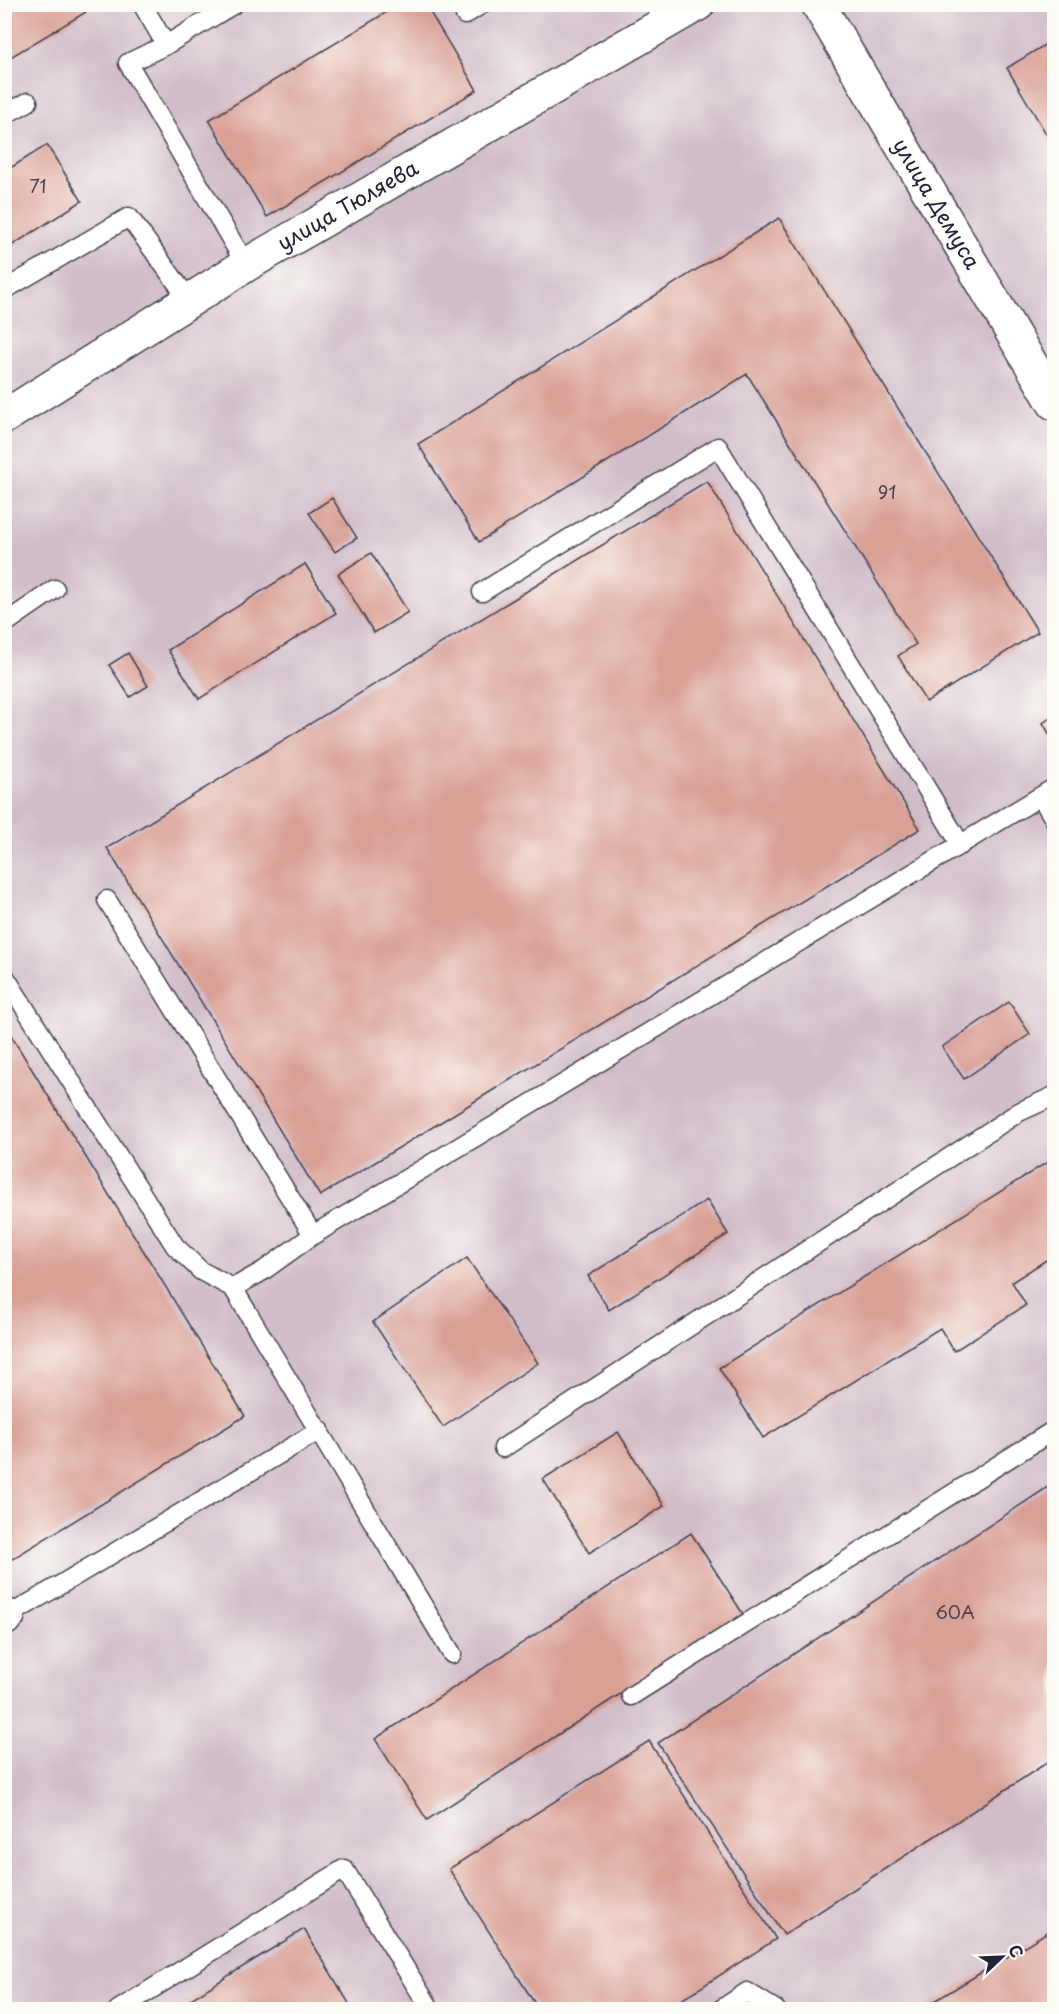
<svg xmlns="http://www.w3.org/2000/svg" width="1059" height="2014" font-family="'Playpen Sans',sans-serif">
  <style>
    .industrial { fill: #d1bdc9 }
    .building { fill: #d9a096 }
    .lines { fill: none; stroke-linecap: round; stroke-linejoin: round }
    .lane-casing { stroke: #414051; stroke-width: 21 }
    .street-casing { stroke: #414051; stroke-width: 36 }
    .lane { stroke: #fff; stroke-width: 18 }
    .street { stroke: #fff; stroke-width: 33 }
    .labels { text-anchor: middle; stroke-width: 4.5; stroke-linejoin: round; paint-order: stroke }
    .number-label { font-size: 18px; fill: #504252 }
    .street-label { font-size: 21px; fill: #22223b; stroke: #fdfcf7 }
  </style>
  <rect width="100%" height="100%" fill="#fdfcf7"/>
  <filter id="ink" filterUnits="userSpaceOnUse"><feTurbulence type="fractalNoise" baseFrequency=".0167" numOctaves="2"/><feDisplacementMap in="SourceGraphic" scale="12" xChannelSelector="R" yChannelSelector="G"/><feConvolveMatrix kernelMatrix="1 2 1 2 8 2 1 2 1" color-interpolation-filters="sRGB"/></filter>
  <filter id="wash" filterUnits="userSpaceOnUse"><feTurbulence type="fractalNoise" baseFrequency=".008" numOctaves="4" result="noise"/><feDisplacementMap in="SourceGraphic" scale="24" xChannelSelector="R" yChannelSelector="G"/><feGaussianBlur stdDeviation="1.35" result="paint"/><feColorMatrix in="noise" values="0 0 0 0 0 0 0 0 0 0 0 0 0 0 0 0 0 1.4 0 .05"/><feComposite in="paint" operator="in"/></filter>
  <g filter="url(#wash)">
    <rect width="100%" height="100%" fill="#f0e8ce"/>
    <path class="industrial" d="M5,5h1049v2004h-1049z"/>
    <g id="blocks">
      <path class="building" d="M4,4h78l4,8 -82,49z
        M400,4h25l52,86 -210,127 -58,-97z
        M1054,39v108l-47,-79z
        M47,145l35,56 -74,47 -4,-6v-70z
        M779,218l259,414 -112,70 -28,-46 18,-12 -169,-270 -268,168 -61,-98z
        M707,481l213,348 -600,367 -213,-348z
        M332,498l25,40 -22,14 -26,-39z
        M371,553l37,59 -34,21 -36,-59z
        M305,564l31,49 -137,86 -31,-49z
        M128,653l20,33 -18,11 -21,-32z
        M1054,715v27l-11,-19z
        M1009,1002l21,32 -66,45 -22,-32z
        M4,1024l241,392 -241,148z
        M1049,1161l5,9v85l-42,27 14,23 -72,46 -14,-23 -177,110 -44,-70z
        M707,1200l21,34 -119,76 -21,-34z
        M467,1258l71,105 -95,64 -70,-105z
        M618,1432l46,74 -75,47 -46,-74z
        M1054,1483v275l-270,177 -126,-192z
        M691,1533l52,81 -316,206 -52,-81z
        M649,1741l127,198 -110,71h-127l-90,-141z
        M1054,1928v82h-134z
        M304,1929l49,81h-180z"/>
    </g>
  </g>
  <g filter="url(#ink)">
    <use href="#blocks" fill-opacity="0" stroke="#414051" stroke-width="1.5"/>
    <g class="lines">
      <g class="lane-casing">
        <path id="lane" d="M142,4l24,41 68,-41
          M465,15l17,-11
          M166,45l-38,18 118,202
          M4,115l24,-13
          M4,290l125,-73 60,83
          M482,592l236,-145 243,398
          M4,624l51,-35
          M1041,797l13,22
          M107,900l206,335
          M4,975l171,271 26,25 32,17
          M503,1448l516,-336 35,-16
          M4,1611l4,5 312,-186
          M452,1654l-219,-366 30,-17 50,-36 741,-447
          M631,1696l423,-266
          M118,2010l226,-141 87,141
          M720,2010l27,-18 29,18"/>
      </g>
      <g class="street-casing">
        <path id="street" d="M818,4l236,399
          M4,417l242,-152 452,-261
          M4,1619l4,-3"/>
      </g>
      <use href="#lane" class="lane"/>
      <use href="#street" class="street"/>
    </g>
  </g>
  <g class="labels">
    <g class="number-label">
      <text x="38" y="193">71</text>
      <text x="887" y="499">91</text>
      <text x="955" y="1619">60А</text>
    </g>
    <g class="street-label">
      <text transform="translate(936 204) rotate(59)" y="7">улица Демуса</text>
      <text transform="translate(348 206) rotate(-30)" y="7">улица Тюляева</text>
    </g>
  </g>
  <rect width="1059" height="2014" fill="none" stroke="#fdfcf7" stroke-width="24"/>
  <g transform="translate(1002 1957) rotate(67)" stroke="#fdfcf7" stroke-width="4.5" paint-order="stroke">
  <path d="M0-4.5L10 22L0 15L-10 22Z" fill="#22223b"/>
  <text y="-9" font-size="16" font-weight="bold" text-anchor="middle" fill="#22223b">С</text>
  </g>
</svg>
